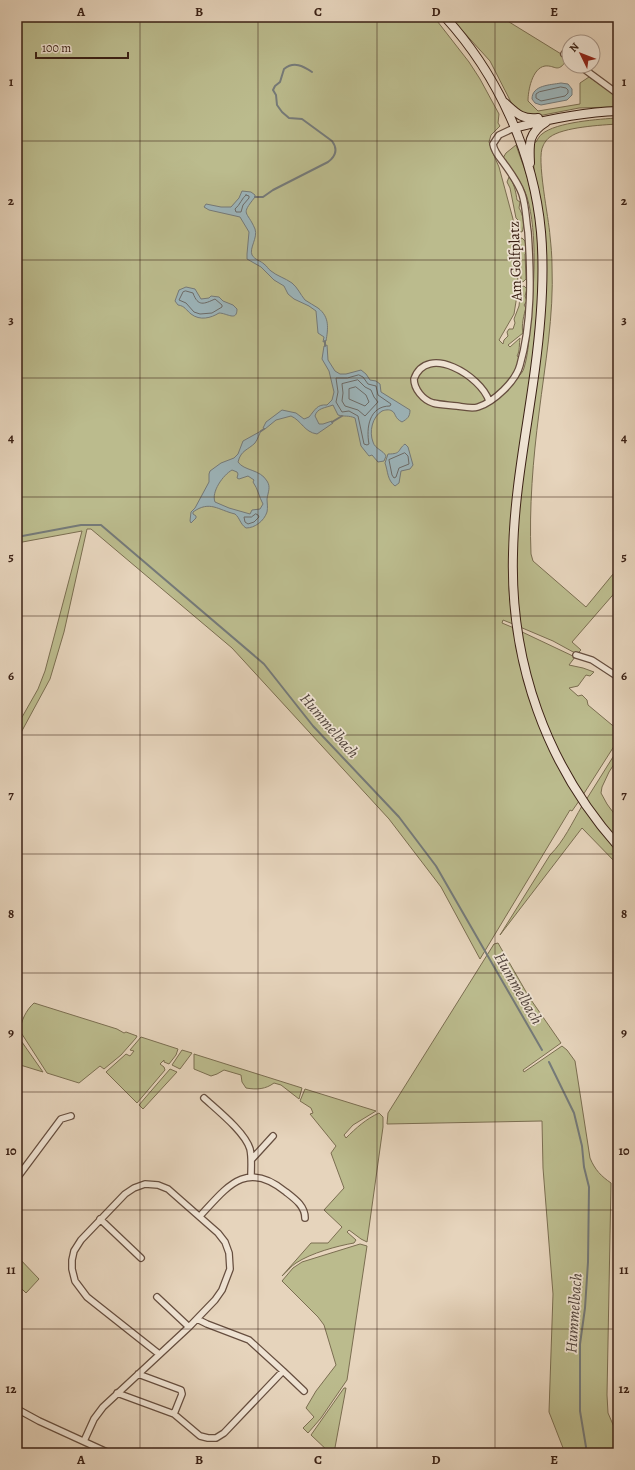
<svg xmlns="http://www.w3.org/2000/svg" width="635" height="1470" font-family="Alegreya,serif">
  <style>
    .green { fill: #bbbb8d; stroke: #7b6e51 }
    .water { fill: #9cb5bb; stroke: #757a79; fill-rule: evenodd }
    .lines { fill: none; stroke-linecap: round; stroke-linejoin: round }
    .shore { stroke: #6c6b68; stroke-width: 1 }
    .stream { stroke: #757a79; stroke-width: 2 }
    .street-casing { stroke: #664e3f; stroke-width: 8 }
    .secondary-casing { stroke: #3b2115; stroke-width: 10 }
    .street { stroke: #efe3d3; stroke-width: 5.5 }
    .secondary { stroke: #efe3d3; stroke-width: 8 }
    .grid { fill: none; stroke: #3b2115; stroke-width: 1; stroke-opacity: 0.55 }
    .labels { text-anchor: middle; stroke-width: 3.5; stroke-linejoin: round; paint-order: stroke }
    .street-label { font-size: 15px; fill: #3b2115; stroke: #efe3d3 }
    .water-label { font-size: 16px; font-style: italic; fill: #53463e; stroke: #efe3d3 }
    .neatline { fill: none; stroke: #3b2115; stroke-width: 1.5 }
    .grid-label { font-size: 13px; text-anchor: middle; font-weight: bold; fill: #3b2115 }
  </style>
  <rect width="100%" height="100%" fill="#e6d4bc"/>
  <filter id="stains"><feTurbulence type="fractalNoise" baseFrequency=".005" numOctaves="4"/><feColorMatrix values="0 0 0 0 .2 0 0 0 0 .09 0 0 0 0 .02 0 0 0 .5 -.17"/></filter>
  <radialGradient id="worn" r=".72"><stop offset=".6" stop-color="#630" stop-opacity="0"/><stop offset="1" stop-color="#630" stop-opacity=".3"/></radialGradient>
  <path class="green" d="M17,17h417l35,45 11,17 19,35 -1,9 2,3 -9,9 -2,7 3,9 7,16 14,52 4,35 1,35 -4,25 -15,26 4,4 1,-4 4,-4 -1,-4 2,-3h4l2,-6 -1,-4 5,-13 2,-19 3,-1 3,3 -2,7 2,5 -3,4 2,3c-2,6 -5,18 -3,25l-15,12 2,2 10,-9c-1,6 0,13 -3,18l3,2 -6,17 3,3c3,-3 6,-6 7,-10 4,-13 5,-28 6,-42 4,-38 8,-92 -3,-129 -5,-14 -14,-27 -24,-39l3,-5 10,-8 11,31 6,25 4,31 2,36 -1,35 -5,52 -16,118 -4,151 -10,-4 -1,3 12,5c10,63 31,119 65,173l-7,10 -2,-1 -90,149 -39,-72 -52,-68 -157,-171 -141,-119h-4l-23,103 -14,47 -33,61v-14l21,-37 7,-18 37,-140 -65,12z
    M450,17h51l65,40 1,3c-10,14 -11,5 -22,6 -13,2 -17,25 -17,35l10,10 42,-7v-21l9,-6 25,17 3,6 -1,4 -4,3 -33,1 -46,9 -7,-1 -12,-8 -24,-47z
    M618,118v6c-16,1 -55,3 -68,13 -2,1 -6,6 -7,9 -7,12 6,73 7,90 1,9 2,20 2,30 2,50 -7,98 -13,147 -6,46 -10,95 -8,141l2,7 53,46 32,-39v21l-46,53 9,8 -3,3h-3l-22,-12 -33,-14 -2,-14 -2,-61 5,-62 24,-202 -13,-142v-3l4,-1c2,-3 3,-6 6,-8 14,-12 58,-15 76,-16z
    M509,177c5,5 7,16 8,23l3,2 -1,6c4,6 6,17 3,24l-4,-1v-11l-2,-2 -6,-30 -3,-6z
    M522,238l3,3 2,11 -2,2 1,25 -3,3 -2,-1 -2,-42z
    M520,631l55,26 -6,8 14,3 11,4 -4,4 -4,-1 -8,11 -9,2 9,8 4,-1 5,5 1,5 30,25v10l-35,55 -29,-52 -18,-45z
    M618,749v9l-9,14 -7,15 -1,6 6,11 11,15v23l-32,-42z
    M582,806l20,27 16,18v14l-36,-37 -82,107 50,-80c14,-14 22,-32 32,-49z
    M498,943l31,54 32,46 -38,27 1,2 38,-26 5,4 8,11 15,97c5,12 11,18 21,25l-4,212 1,18 10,23v17h-53l-16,-41 4,-118 -10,-126 -1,-47 -155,3 1,-11 106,-169z
    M34,1003l83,26 7,4 2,-1 11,4 -1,2 -15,17 -17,14 -4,-3 -21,17 -32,-10 -27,-42c1,-10 6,-21 14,-28z
    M17,1035l26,37 -26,-8z
    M141,1037l37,12 -2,6 -7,9 -5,-2v-2l-4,4 4,3 1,3 -28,33 -31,-31 20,-18 4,2 4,-5 -4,-1z
    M182,1050l10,3 -12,16 -8,-4z
    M194,1054l108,34 -3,11 -18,-14 -7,-2c-8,6 -17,7 -28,5l-4,-6 -1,-7 -17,-5 -7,4 -6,2 -17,-7z
    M170,1069l7,3 -34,37 -4,-4z
    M305,1089l71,22 -23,14 -9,10 2,3c10,-10 20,-19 33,-25l4,4v10l-16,115 -6,-3 -12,-9 -2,2 9,8 -2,3c-17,3 -43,10 -58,20 -5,3 -9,9 -14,13l29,-33h17l14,-16 -18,-17 20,-22 -13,-35 5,-7 -26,-32 3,-1 -2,-5 -11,-7z
    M360,1244l7,2 -20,134 -26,38 -13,15 -5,-5 11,-11 -8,-9 10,-17 20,-26 -12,-40 -6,-8 -36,-36 11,-13 9,-6z
    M17,1256l22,23 -13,14 -9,-9z
    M344,1388h2l-12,65h-4l-19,-18z"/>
  <path class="water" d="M561,83l7,1 4,5v6l-5,5 -26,5 -6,-2 -3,-4c0,-14 18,-14 29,-16z
    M242,191l9,1 4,3v2c-15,19 -8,13 0,32 3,9 -6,19 -3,26 3,5 9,6 12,9 3,2 4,5 7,7 6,5 14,7 21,12 6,5 8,11 13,17 4,3 9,5 13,8 12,9 10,21 8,33l-3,1 1,-5 -6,-4 -2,-22 -7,-5 -15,-7 -6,-5 -4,-8 -10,-6 -13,-13 -14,-8v-5l2,-22 -9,-15 -31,-7 -5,-3 2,-3 15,3h10l8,-9z
    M186,287l9,2 6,10 8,-1 2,-2 8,1 4,4 10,4 4,4c0,13 -10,4 -18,4 -8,5 -19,8 -28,1 -5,-4 -6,-8 -13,-9l-3,-4 4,-11z
    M327,345l1,15 7,11 5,3h6l15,-4 5,4 4,6 6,1 4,3 1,8 29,18c0,7 -3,9 -8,12 -8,-4 -6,-9 -10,-11 -3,-2 -7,-1 -10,0 -10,6 -13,21 -9,31 2,7 10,8 13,14l-2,5 -6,1 -6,-7 -3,1 -8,-10 -6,-28c-7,-3 -10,-1 -17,-3l-5,-10c-8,3 -16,3 -18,11l4,8h4l9,-3 1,2 -16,11c-13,-2 -15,-13 -26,-18l-15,4 -11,9 -2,-1 3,-6 16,-12 14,3 8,6 5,-2c6,-7 8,-13 18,-12l5,-5 2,-8 -5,-21 -7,-12 2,-13z
    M261,431c-2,3 -3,8 -6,12 -7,7 -14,7 -17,19 6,9 22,7 29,19 4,6 1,11 0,18 0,4 1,8 0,13 -3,9 -12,16 -21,16 -6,-4 -6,-10 -11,-14 -17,-4 -25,-14 -42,-2v2l3,2v2l-5,5 -1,-2 1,-9 4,-4 14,-26v-8l1,-3 11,-8 13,-5 4,-4 5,-13zM232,470l5,2 1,2 -1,4 2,1 9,-3 6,4 -1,2c5,7 6,15 10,22l-3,5 -8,1 -2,4 -21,-6 -14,-6c-4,-10 8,-27 17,-32z
    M405,444l3,3 5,18 -3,4 -9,2 -2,12 -4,3c-8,-6 -7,-15 -10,-23l3,-9c14,0 9,-4 17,-10z"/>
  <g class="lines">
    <path class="shore" d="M561,87l5,1 2,2v3l-3,3 -24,5 -5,-3v-4l3,-2z
      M246,195l3,1v2l-6,7 -2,7h-5l-1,-3c5,-4 7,-11 11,-14z
      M186,291l7,2c5,14 11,11 22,6l7,6v2l-10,6 -12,1 -6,-2 -8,-9 -7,-3 4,-8z
      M359,375l4,2 5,7 8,2 2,9 13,9 -1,2c-21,0 -24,22 -21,38l-2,1 -3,-1 -6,-28 -9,-5 -7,1 -6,-10 2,-10 -2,-14h11z
      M358,380l7,7 6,3 3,7 4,5 -13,14 -7,-6 -13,-4 -3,-5 1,-8 -1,-9z
      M356,387l10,8 3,7 -4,4 -16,-7v-10z
      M405,453l3,3 1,8 -10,4 -3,9 -2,1 -2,-3 -3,-15z
      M256,514l2,1 1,2 -5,5 -6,2 -3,-2 -1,-5h7z"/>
    <path class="stream" d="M255,197h8l10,-7 55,-28c8,-6 10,-13 4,-21l-30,-22 -13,-1 -7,-6 -5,-7 -1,-10 -3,-5 2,-4 5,-4 4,-13c10,-8 19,-3 28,3
      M325,341v5
      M332,422l10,-6
      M261,431l3,-2
      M17,537l64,-12h20l163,139 49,62 86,91 37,49 106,184
      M549,1062l25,51 8,33 2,21 5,20 -1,75 -3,46 -5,36v67l7,42"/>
    <g class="street-casing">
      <path id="street" d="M564,54l5,3
        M580,66l38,28
        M489,401c-8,-25 -62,-58 -75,-22 0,10 9,21 19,24 8,2 17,2 24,3 7,1 15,3 21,1 16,-5 38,-26 42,-42 12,-42 11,-90 8,-133 -2,-12 -2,-26 -6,-38 -4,-12 -12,-22 -19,-32 -4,-5 -9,-11 -10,-18l6,-9 15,-7
        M576,655l16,5 26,17
        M204,1098c13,12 41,34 46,51 2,9 1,18 1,28
        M252,1159l21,-23
        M17,1178l44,-59 10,-3
        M200,1216c27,-29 46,-57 86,-24 9,7 19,14 19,26
        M100,1219l41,39
        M157,1297l32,30
        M283,1371l21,20
        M138,1374l43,16 1,4 -8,20
        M117,1393l57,21 26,22 8,2h8l8,-5 59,-62 -34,-31 -42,-16 -10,-5
        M17,1409l22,12 70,32
        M84,1441l10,-22 9,-12 86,-80 26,-27 7,-10 8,-21 -1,-16 -4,-11 -7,-9 -50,-44 -10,-4 -13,-1 -11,4 -9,6 -44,46 -7,11 -2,9v9l3,12 12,16 72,57"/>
    </g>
    <g class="secondary-casing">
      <path id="secondary" d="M445,17c53,58 89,137 96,215 4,46 0,92 -6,137 -8,61 -21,123 -22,185 -3,108 33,211 105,292
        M505,103c11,10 17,17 33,15
        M514,128c35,-9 68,-16 104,-17
        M530,163c-1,-19 -2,-30 16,-41"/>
    </g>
    <use href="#street" class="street"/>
    <use href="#secondary" class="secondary"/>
  </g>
  <path class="grid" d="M140,17v1436M258,17v1436M377,17v1436M495,17v1436M17,141h601M17,260h601M17,378h601M17,497h601M17,616h601M17,735h601M17,854h601M17,973h601M17,1092h601M17,1210h601M17,1329h601"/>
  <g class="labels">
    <g class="street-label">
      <text transform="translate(515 261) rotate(-92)" y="5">Am Golfplatz</text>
    </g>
    <g class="water-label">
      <text transform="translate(330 725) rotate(49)" y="6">Hummelbach</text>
      <text transform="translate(519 988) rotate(60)" y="6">Hummelbach</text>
      <text transform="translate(573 1313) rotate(-86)" y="6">Hummelbach</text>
    </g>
  </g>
  <rect width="635" height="1470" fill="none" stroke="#e6d4bc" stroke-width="44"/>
  <g transform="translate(581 54) rotate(313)"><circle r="19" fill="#efe3d3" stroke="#a79587"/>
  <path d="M0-3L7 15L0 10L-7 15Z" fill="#8f2418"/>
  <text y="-6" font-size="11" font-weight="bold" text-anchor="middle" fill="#3b2115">N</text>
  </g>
  <path d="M36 52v6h92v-6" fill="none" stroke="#3b2115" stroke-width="2"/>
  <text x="42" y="52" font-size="12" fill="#3b2115" stroke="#efe3d3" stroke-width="3" paint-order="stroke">100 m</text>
  <rect x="22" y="22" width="591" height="1426" class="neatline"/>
  <g class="grid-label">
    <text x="81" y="16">A</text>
    <text x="199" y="16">B</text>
    <text x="318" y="16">C</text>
    <text x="436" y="16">D</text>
    <text x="554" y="16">E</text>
    <text x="11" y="86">1</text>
    <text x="624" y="86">1</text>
    <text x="11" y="205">2</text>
    <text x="624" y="205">2</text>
    <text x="11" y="324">3</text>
    <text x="624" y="324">3</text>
    <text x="11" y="442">4</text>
    <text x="624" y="442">4</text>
    <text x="11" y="561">5</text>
    <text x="624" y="561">5</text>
    <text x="11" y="680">6</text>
    <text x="624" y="680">6</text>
    <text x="11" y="799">7</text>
    <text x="624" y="799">7</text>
    <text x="11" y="918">8</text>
    <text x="624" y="918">8</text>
    <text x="11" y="1037">9</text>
    <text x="624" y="1037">9</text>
    <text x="11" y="1155">10</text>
    <text x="624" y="1155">10</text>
    <text x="11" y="1274">11</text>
    <text x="624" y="1274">11</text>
    <text x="11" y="1393">12</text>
    <text x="624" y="1393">12</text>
    <text x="81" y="1464">A</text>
    <text x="199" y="1464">B</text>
    <text x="318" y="1464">C</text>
    <text x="436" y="1464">D</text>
    <text x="554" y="1464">E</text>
  </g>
  <rect width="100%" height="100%" filter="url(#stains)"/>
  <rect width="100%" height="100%" fill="url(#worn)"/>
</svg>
